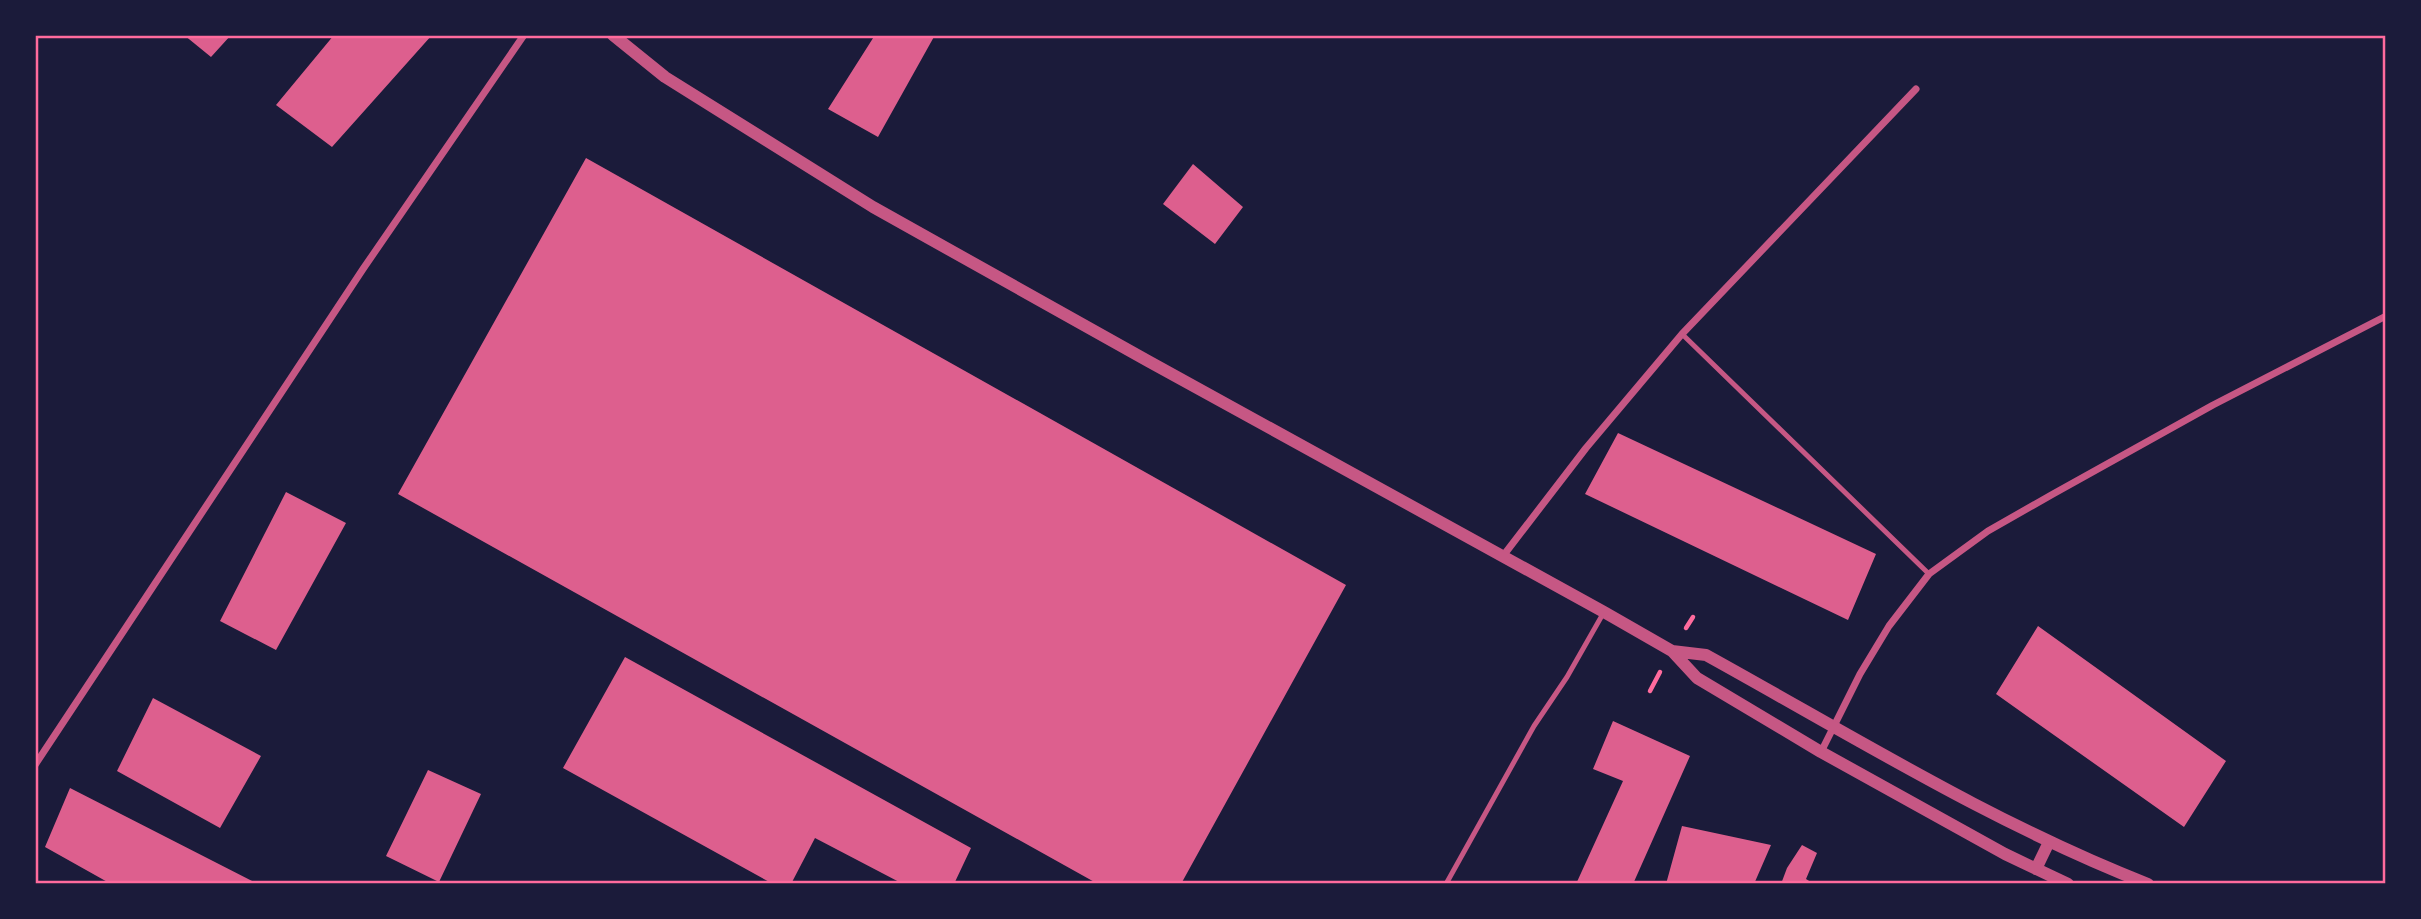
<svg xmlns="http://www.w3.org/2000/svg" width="2421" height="919" font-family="Karla,sans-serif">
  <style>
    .building { fill: #dd5f8e }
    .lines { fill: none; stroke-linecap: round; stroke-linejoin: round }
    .path { stroke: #ff6b9d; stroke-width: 4.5 }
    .service { stroke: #c65784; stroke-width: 5 }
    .minor { stroke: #c65784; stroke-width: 7 }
    .tertiary { stroke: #c65784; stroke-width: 12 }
    .neatline { fill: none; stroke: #ff6b9d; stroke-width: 2.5 }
  </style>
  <rect width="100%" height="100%" fill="#1b1b3a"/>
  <path class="building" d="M184,35h47l-20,22z
    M334,35h98l-100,112 -56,-42z
    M875,35h60l-57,102 -50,-28z
    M586,158l760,427 -165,299h-83l-700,-390z
    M1193,164l50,43 -28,37 -52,-40z
    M1618,433l258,121 -28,66 -263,-126z
    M286,492l60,31 -70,127 -56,-29z
    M2038,626l188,135 -42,66 -188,-133z
    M625,657l346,191 -17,36h-51l-88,-46 -24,46h-18l-210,-116z
    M153,698l108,58 -41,72 -103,-57z
    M1613,721l77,35 -57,128h-57l47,-103 -30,-12z
    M428,770l53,24 -42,88 -53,-26z
    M70,788l188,96h-147l-66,-37z
    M1682,826l89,19 -17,39h-88z
    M1802,845l15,8 -11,26 8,5h-33l6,-16z"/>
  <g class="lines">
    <path class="path" d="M1686,628l7,-11
      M1650,691l10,-19"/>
    <path class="service" d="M1682,334l247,240
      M1446,884l88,-158 33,-49 37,-65"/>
    <path class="minor" d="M1503,556l83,-108 96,-114 234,-245
      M1821,752l39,-78 29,-48 40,-52 59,-43 65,-37 160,-89 173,-89
      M35,765l328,-496 161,-234"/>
    <path class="tertiary" d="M613,35l52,42 208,130 275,154 456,251 68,39 25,27 124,74 184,102 63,30
      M1672,651l34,4c145,80 288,169 442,229
      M2036,869l13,-27"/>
  </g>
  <rect width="2421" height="919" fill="none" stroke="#1b1b3a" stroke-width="74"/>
  <rect x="37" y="37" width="2347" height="845" class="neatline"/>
</svg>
